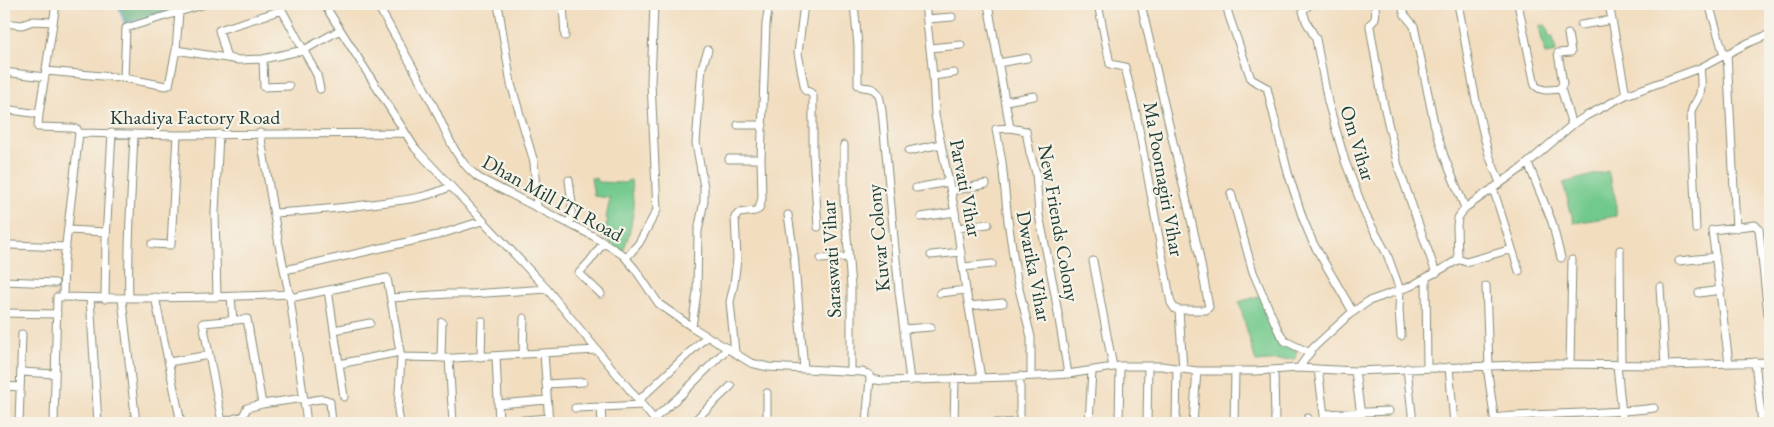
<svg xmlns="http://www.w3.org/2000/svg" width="1774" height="427" font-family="'EB Garamond',serif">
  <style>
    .green { fill: #72c98d; stroke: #488360 }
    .forest { fill: #5dad78; stroke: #3e7556 }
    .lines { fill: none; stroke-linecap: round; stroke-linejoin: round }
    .stream { stroke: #6aa0d7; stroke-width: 2 }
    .minor-casing { stroke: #888d7a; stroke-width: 9 }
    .minor { stroke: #fff; stroke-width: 7 }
    .labels { text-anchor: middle; stroke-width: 4.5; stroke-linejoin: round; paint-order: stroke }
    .street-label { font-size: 20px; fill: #1f3d34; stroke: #f7f3e8 }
  </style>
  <rect width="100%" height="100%" fill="#f7f3e8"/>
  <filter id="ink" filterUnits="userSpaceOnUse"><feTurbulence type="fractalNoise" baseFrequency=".02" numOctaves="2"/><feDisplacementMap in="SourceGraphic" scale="10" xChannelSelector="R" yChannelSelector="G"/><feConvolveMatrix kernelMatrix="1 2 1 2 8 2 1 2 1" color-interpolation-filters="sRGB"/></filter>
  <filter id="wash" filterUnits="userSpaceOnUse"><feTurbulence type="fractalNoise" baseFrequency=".0096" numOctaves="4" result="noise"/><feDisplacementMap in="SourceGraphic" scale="20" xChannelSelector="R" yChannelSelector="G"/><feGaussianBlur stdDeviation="1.12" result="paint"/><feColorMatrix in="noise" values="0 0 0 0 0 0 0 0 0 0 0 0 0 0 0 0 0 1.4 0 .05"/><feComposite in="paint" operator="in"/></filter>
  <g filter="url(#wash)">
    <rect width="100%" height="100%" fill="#f2ddbf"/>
    <path class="green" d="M1545,25l2,2 2,10h4l3,15 -11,2 -6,-28z
      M1608,171l8,30v15l-42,7 -11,-40z
      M591,178h5l1,4 29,1 1,-2 4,-1 3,30 -5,24 -6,18 -21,-15 6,-18 -2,-1 4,-20 -16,-2z
      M1263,295l20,47 14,9 -2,8 -39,3 -17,-60z"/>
    <path class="forest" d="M118,4h74l-67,20z"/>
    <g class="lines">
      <path class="stream" d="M118,4l7,20 67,-20"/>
    </g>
  </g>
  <g filter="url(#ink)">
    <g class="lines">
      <g class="minor-casing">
        <path id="minor" d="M324,4l91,144 132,141 110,134
          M377,4c18,32 37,64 54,97 15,28 22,58 48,77l114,58 30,19 12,14 24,35 33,23 59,36 17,4 94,5 7,2 1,5 -4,44
          M498,4l13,80 23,78 3,45
          M563,4l2,32
          M804,4l-6,49 7,37 6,3 2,3v57l5,74
          M854,4l4,42v39c4,3 7,2 12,3 11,3 10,14 12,23l17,180 11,90
          M925,4l8,72 2,39 20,97 11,78 15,88
          M988,4l22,124 16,3 4,22 6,20 3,42 15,74 14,85
          M1098,4l12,60 15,3 11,46 35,190 4,6 4,1 4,59
          M1141,4l58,250 10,53 -3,3h-27
          M1226,4l3,12 22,63 16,9 21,85 15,46 10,24 40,69
          M1311,4l-6,4 -2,3 3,10 10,18 12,63 17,59 21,55 21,38 13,36 -1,19 2,27
          M1375,4c0,9 3,15 -5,20v3l12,70 16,69 38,107
          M1401,4l4,11 9,11 20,97 10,33 21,52
          M1458,4c10,49 16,99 30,147 3,11 8,21 12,32
          M1518,4l17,81c6,7 16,5 24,4l3,3 10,33
          M1609,4l17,91
          M1709,4l15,51
          M927,19l25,-2
          M4,23l18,2 11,-4 20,1
          M1581,25l31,-5
          M930,48l31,-3
          M176,50l63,10 24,-1 41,-9 36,-20
          M1727,53l9,175
          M227,58l-8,-28 63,-20 35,65 3,14
          M263,59l1,28 25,-1
          M998,63l29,-5
          M46,71l78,7 42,8 3,-1 7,-35 3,-38
          M4,72l41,5
          M933,76l21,-3
          M124,78l2,-50 79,-24
          M1559,89l4,-5 -5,-31 13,-1 -3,-18
          M1006,101l28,-5
          M4,109l35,5 -1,13 34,1 5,1 2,4 98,2 227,-2
          M39,114l17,-110
          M738,125h25
          M1010,128l-14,1 6,33 6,59 9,60 14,56v39
          M79,133l-15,128 -1,36c75,2 151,1 227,-3
          M260,133l19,112 11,53 17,125
          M844,145v54l7,88v84
          M909,151l32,-7
          M729,159h32
          M1528,163l24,59 9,36
          M569,180l3,24 -2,20
          M916,188l32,-6
          M1493,188l26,83
          M951,191l35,-7
          M1231,193l22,79 25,58 7,11 25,12
          M274,213c35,-2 70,-5 105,-10 25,-3 49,-5 72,-17
          M788,215l6,39 10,115
          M921,217l34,-5
          M957,228l31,-4
          M1696,229l-5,-116c1,-8 4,-8 7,-15 5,-8 3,-21 2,-30
          M68,230l38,2
          M152,244l19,1 6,-110
          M11,245l55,2
          M1620,250l1,115
          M931,255l30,-3
          M626,258l13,-15 18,-33 -6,-128 3,-78
          M821,259l27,-2
          M1458,259l8,3 46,-13
          M1093,261l20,106
          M1679,261l37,-4
          M964,267l28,-3
          M285,270l153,-35 44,-14
          M1426,279l1,89
          M4,281l51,2
          M1486,286l3,80
          M1660,287l5,78
          M328,290l16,107
          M940,293l26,-3
          M1699,293l22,-3
          M601,294l-22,-21 11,-12 14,-19
          M155,297l26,126
          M217,297l-2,-85 4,-78
          M231,297l2,23
          M90,298l8,125
          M129,298c-2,-55 3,-109 5,-164
          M290,298l97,-20 14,79 -3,54 2,12
          M391,298l57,-4h23l76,-5
          M105,299l1,-60 6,-106
          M122,299l14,124
          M969,306l34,-3
          M4,313l53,1
          M692,327l5,-35 1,-61 6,-30v-14l-8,-44 6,-76 6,-17
          M904,329l27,-2
          M334,330l36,-7
          M735,352l-5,-50 4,-18 3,-25 -2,-42 4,-4 16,-2 4,-2 3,-11 -1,-39 5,-135 3,-20
          M544,353l5,70
          M523,354l1,-36
          M496,356l3,67
          M401,357l53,1 143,-8
          M481,357l1,-36
          M441,358l1,-36
          M449,358l4,65
          M169,362l40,-7
          M1755,362l7,61
          M1729,363l-17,-133 43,-5 4,4 11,104
          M339,364l61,-12
          M1570,364l2,-104
          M1617,365l6,58
          M1487,366l8,57
          M1449,367l5,56
          M1299,368l14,-20 37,-34 19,-13 42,-15 45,-25 2,-2 -1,-33 1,-8 7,-10 57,-40 50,-43 14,-9 40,-21 74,-27 48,-25 22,-9
          M1407,368l6,55
          M1318,369l7,54
          M1274,370l1,53
          M1355,371l7,52
          M21,372l34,2
          M1020,376v47
          M870,379l13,2 155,-5 30,-2 52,-8h41l36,5h58l44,-3 56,3 193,-7 117,1 105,-3
          M546,384l37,-2
          M4,386l16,1
          M638,401l69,-65
          M305,402c8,-1 18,-6 25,0l2,21
          M498,404l49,-4
          M575,408l26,-1
          M1324,414l65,-3
          M1308,418v5
          M1494,418c53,-6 107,-3 160,-10
          M654,419l28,-25 46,-46
          M222,422l21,-6 4,-8 15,-4
          M499,422l50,-4
          M19,423l3,-89
          M54,423l3,-126h6
          M215,423l7,-1 -19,-99 44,-4 15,85 42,-6
          M602,423l-1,-16 41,-2
          M692,423l39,-37
          M767,423v-30
          M954,423l1,-44
          M995,423l95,-2
          M1089,423l3,-52
          M1119,423l1,-57
          M1147,423l1,-57
          M1176,423l1,-54
          M1193,423l4,-52
          M1234,423l1,-52"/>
      </g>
      <use href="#minor" class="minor"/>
    </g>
  </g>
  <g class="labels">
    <g class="street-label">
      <text x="195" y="124">Khadiya Factory Road</text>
      <text transform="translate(1358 143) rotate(73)" y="7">Om Vihar</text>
      <text transform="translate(1164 179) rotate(80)" y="7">Ma Poornagiri Vihar</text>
      <text transform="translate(966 188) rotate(79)" y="7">Parvati Vihar</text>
      <text transform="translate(553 198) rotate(29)" y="7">Dhan Mill ITI Road</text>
      <text transform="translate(1059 223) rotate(80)" y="7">New Friends Colony</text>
      <text transform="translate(878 238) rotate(-95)" y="7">Kuvar Colony</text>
      <text transform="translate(831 259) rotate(-93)" y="7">Saraswati Vihar</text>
      <text transform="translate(1034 266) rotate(79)" y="7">Dwarika Vihar</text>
    </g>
  </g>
  <rect width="1774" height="427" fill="none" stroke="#f7f3e8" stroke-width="20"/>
</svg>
